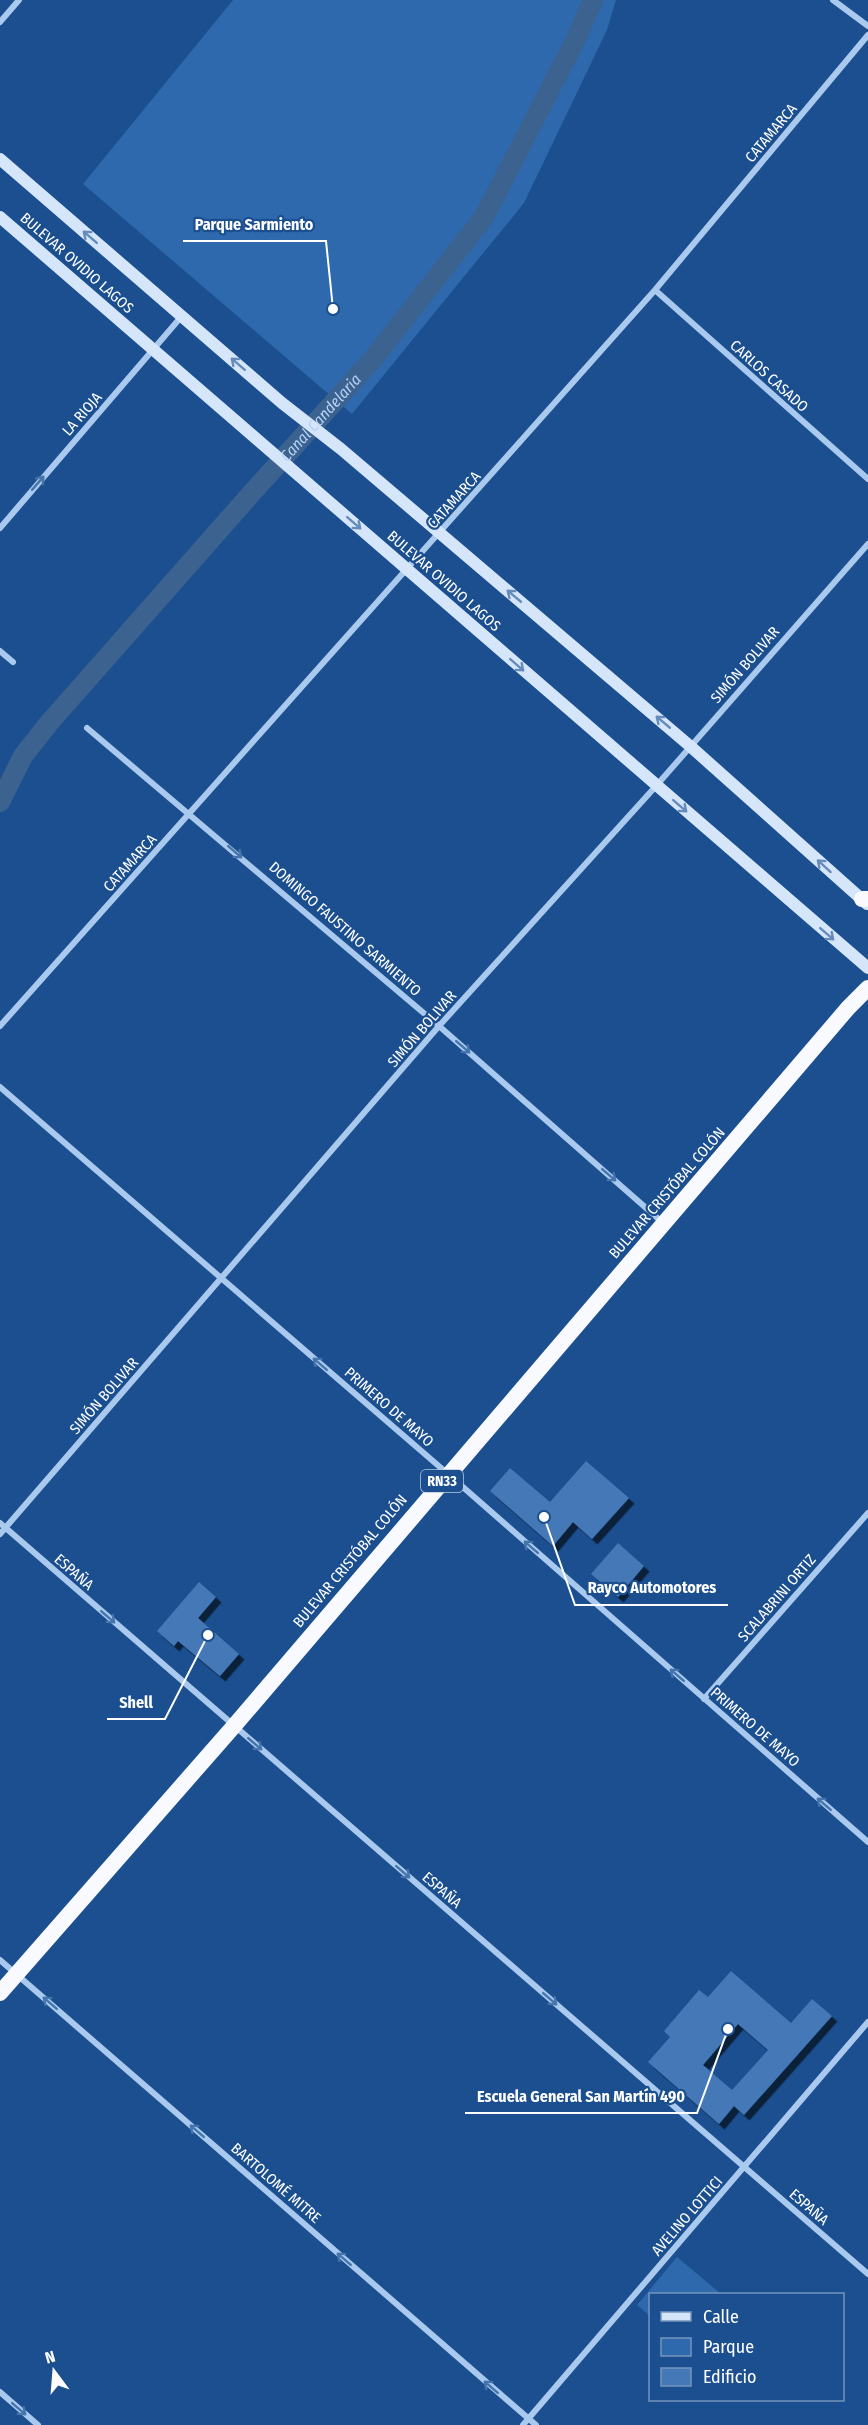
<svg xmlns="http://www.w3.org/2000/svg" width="868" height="2425" font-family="'Fira Sans Condensed',sans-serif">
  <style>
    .green { fill: #2e69ad }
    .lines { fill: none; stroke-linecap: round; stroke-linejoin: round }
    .canal { stroke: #3c6290; stroke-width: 20 }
    .building { fill: #4478b7; fill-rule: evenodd; filter: url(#shadow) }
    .minor { stroke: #a9c9ee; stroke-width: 6 }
    .secondary { stroke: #d6e6fa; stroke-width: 12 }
    .trunk { stroke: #f8faff; stroke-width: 16 }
    .oneway { stroke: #668bba }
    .oneway2 { stroke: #4674ac }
    .labels { text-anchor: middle; stroke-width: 4.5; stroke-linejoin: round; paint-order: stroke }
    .shield { fill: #1b4f8f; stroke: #bbcadd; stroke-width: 1.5 }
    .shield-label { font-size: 14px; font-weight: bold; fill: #fff }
    .street-label { font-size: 15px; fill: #fff; stroke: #1b4f8f }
    .water-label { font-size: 16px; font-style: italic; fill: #b5d3f5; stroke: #1b4f8f }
    .leader { fill: none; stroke: #fff; stroke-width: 2 }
    .callout-dot { fill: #fff; stroke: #1b4f8f; stroke-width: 2 }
    .callout-label { font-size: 16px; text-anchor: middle; font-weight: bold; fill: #fff; stroke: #1b4f8f; stroke-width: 4.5; stroke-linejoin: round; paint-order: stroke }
  </style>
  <defs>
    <filter id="shadow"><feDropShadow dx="5.5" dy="5.5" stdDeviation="0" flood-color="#0009"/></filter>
  </defs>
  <rect width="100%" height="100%" fill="#1b4f8f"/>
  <path class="green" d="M233,0h383l-9,30 -83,173 -172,211 -269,-230z
    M677,2257l44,37h-71v22l-13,-11z"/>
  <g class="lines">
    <path class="canal" id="s1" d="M0,802l23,-46 26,-33 201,-228 123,-136 111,-142 91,-176 18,-41"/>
  </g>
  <path class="building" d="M586,1461l43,37 -37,41 -19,-17 -20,24 -63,-55 20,-23 40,34z
    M618,1543l26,23 -26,31 -27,-23z
    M199,1582l17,15 -18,21 41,36 -19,22 -42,-35 -4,5 -17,-15z
    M731,1971l60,52 21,-24 20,17 -88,99 -10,-9 -15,18 -71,-62 22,-25 -6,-6 35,-41 9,7zM738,2024l30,26 -36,40 -29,-25z"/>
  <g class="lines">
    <path class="minor" d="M833,0l35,26
      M0,22l19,-22
      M655,290l213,189
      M0,528l181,-211
      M0,651l13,11
      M87,728l352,298 223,196
      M0,1026l655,-736 213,-255
      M0,1087l448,387 420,368
      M0,1523l868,751
      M0,1534l439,-508 217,-240 212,-242
      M704,1699l164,-186
      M0,1960l536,465
      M0,2392l38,33
      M523,2425l345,-403"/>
    <path class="secondary" d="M0,159l282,244 59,46 349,297 177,158
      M0,217l868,751"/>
    <path class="trunk" d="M862,899h6
      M0,1993l234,-267 614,-718 20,-20"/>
  </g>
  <defs><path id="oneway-shaft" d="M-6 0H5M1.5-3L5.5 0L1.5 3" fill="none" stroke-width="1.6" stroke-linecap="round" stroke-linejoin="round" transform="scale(1.5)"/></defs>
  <g class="oneway">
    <use href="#oneway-shaft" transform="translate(90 237) rotate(-139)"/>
    <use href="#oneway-shaft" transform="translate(238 364) rotate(-139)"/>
    <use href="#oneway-shaft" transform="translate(354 523) rotate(41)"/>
    <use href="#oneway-shaft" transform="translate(514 596) rotate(-140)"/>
    <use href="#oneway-shaft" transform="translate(517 665) rotate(41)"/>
    <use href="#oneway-shaft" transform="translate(663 722) rotate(-140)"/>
    <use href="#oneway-shaft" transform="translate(680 806) rotate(41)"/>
    <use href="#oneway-shaft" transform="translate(824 866) rotate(-138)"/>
    <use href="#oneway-shaft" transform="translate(827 934) rotate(41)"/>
  </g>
  <g class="oneway2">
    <use href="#oneway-shaft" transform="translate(38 483) rotate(-49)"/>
    <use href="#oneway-shaft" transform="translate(235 852) rotate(41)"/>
    <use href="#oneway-shaft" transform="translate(463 1047) rotate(41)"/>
    <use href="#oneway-shaft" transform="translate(609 1175) rotate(41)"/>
    <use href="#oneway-shaft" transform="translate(320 1364) rotate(-139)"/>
    <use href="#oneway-shaft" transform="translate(531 1547) rotate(-139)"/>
    <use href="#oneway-shaft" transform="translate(108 1617) rotate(41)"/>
    <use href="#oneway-shaft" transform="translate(677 1675) rotate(-139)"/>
    <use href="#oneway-shaft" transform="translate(255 1744) rotate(41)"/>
    <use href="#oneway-shaft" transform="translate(824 1804) rotate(-139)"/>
    <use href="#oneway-shaft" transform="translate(403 1872) rotate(41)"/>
    <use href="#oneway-shaft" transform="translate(550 1999) rotate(41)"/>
    <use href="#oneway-shaft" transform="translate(50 2003) rotate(-139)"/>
    <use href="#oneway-shaft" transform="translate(197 2131) rotate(-139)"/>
    <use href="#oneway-shaft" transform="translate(344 2259) rotate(-139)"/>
    <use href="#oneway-shaft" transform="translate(491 2387) rotate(-139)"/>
    <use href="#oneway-shaft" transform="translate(19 2409) rotate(41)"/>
  </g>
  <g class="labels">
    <rect class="shield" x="421" y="1470" width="42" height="22" rx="4.5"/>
    <g class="shield-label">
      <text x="442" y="1486">RN33</text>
    </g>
    <g class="street-label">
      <text transform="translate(771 133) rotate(-50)" y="5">CATAMARCA</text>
      <text transform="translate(77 263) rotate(41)" y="5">BULEVAR OVIDIO LAGOS</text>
      <text transform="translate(769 376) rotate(42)" y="5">CARLOS CASADO</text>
      <text transform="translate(82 414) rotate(-49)" y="5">LA RIOJA</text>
      <text transform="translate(454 500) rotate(-48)" y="5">CATAMARCA</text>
      <text transform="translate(444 581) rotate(41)" y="5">BULEVAR OVIDIO LAGOS</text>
      <text transform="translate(745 665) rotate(-49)" y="5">SIMÓN BOLIVAR</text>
      <text transform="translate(130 863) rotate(-48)" y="5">CATAMARCA</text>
      <text transform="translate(345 929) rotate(41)" y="5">DOMINGO FAUSTINO SARMIENTO</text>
      <text transform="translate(422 1029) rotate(-49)" y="5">SIMÓN BOLIVAR</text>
      <text transform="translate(667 1193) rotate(-49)" y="5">BULEVAR CRISTÓBAL COLÓN</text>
      <text transform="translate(104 1396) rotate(-49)" y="5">SIMÓN BOLIVAR</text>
      <text transform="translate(389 1407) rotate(41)" y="5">PRIMERO DE MAYO</text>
      <text transform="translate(350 1561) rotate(-50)" y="5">BULEVAR CRISTÓBAL COLÓN</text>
      <text transform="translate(74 1572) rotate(41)" y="5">ESPAÑA</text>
      <text transform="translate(777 1598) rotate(-49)" y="5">SCALABRINI ORTIZ</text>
      <text transform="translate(755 1727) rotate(41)" y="5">PRIMERO DE MAYO</text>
      <text transform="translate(442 1890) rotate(41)" y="5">ESPAÑA</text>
      <text transform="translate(276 2183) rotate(41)" y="5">BARTOLOMÉ MITRE</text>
      <text transform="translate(809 2207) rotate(41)" y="5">ESPAÑA</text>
      <text transform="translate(687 2216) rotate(-49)" y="5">AVELINO LOTTICI</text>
    </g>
    <g class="water-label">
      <text dy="6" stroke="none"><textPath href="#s1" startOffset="502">Canal Candelaria</textPath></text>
    </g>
  </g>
  <path class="leader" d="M333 309L326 241H183M544 1517L575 1605H728M208 1635L165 1719H107M728 2029L697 2113H465"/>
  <g class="callout-dot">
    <circle cx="333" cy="309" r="6"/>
    <circle cx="544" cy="1517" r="6"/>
    <circle cx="208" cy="1635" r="6"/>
    <circle cx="728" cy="2029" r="6"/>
  </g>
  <g class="callout-label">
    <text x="254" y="230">Parque Sarmiento</text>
    <text x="652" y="1593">Rayco Automotores</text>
    <text x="136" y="1708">Shell</text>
    <text x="581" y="2102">Escuela General San Martín 490</text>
  </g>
  <rect x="649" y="2293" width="195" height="108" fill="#1b4f8f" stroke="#7695bc" stroke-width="1.5"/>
  <rect x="661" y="2312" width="30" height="9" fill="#d6e6fa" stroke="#7695bc" stroke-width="1.5"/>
  <text x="703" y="2323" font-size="18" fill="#ffffff">Calle</text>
  <rect x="661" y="2338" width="30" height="18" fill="#2e69ad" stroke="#7695bc" stroke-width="1.5"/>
  <text x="703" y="2353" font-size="18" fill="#ffffff">Parque</text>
  <rect x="661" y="2368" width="30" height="18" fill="#4478b7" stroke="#7695bc" stroke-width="1.5"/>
  <text x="703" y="2383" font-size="18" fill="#ffffff">Edificio</text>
  <g transform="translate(54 2371) rotate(344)" stroke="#1b4f8f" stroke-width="4.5" paint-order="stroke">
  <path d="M0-4.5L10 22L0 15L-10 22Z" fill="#ffffff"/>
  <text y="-9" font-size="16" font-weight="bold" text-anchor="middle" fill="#ffffff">N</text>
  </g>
</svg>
